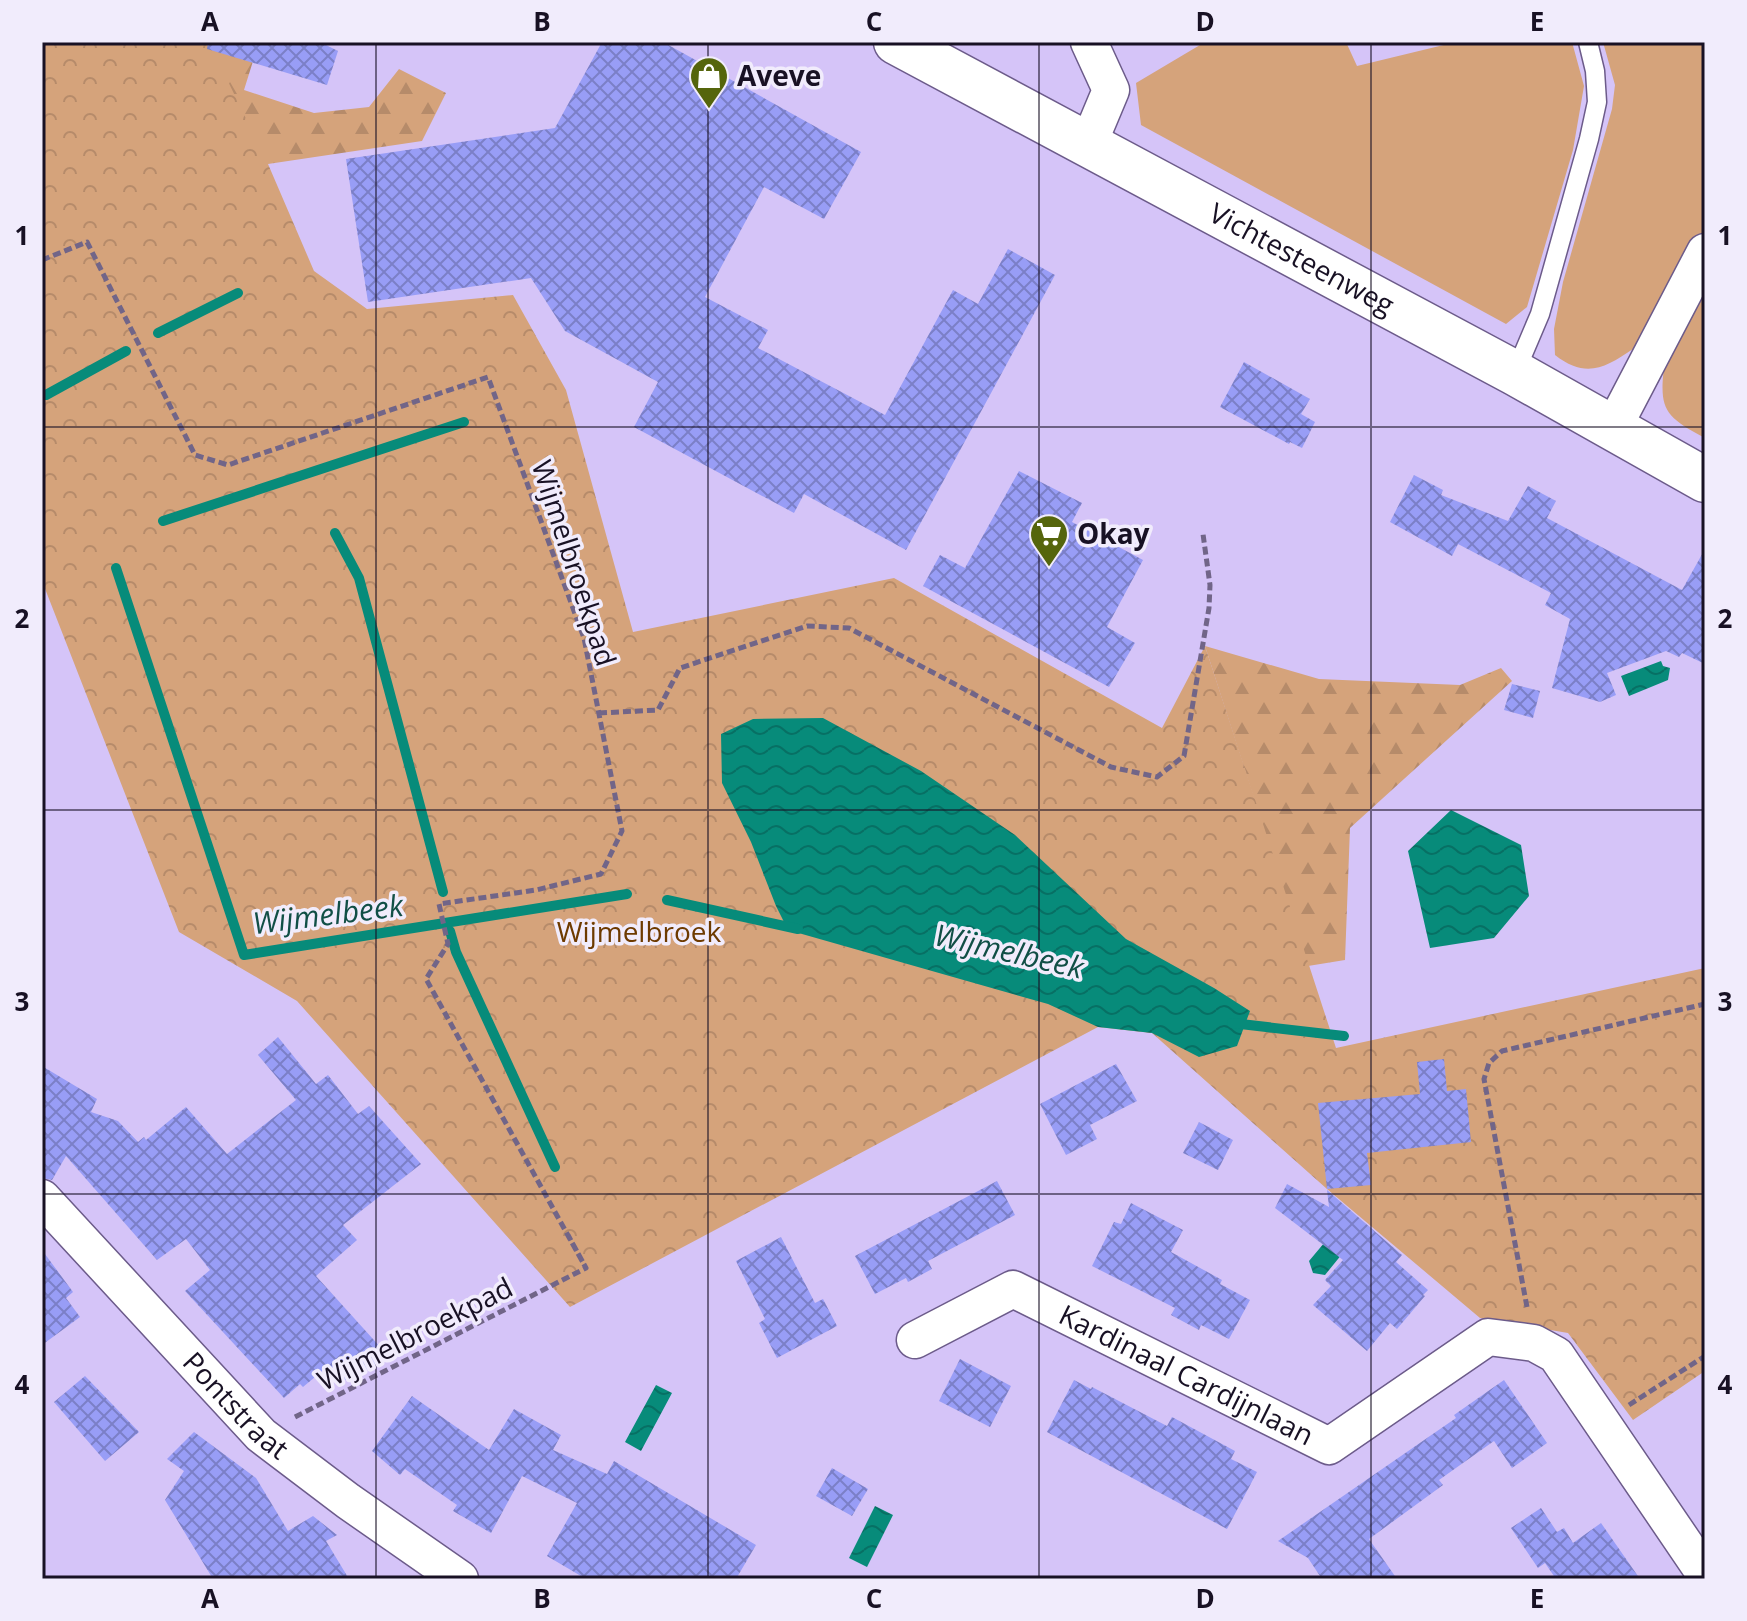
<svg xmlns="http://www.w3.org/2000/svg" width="1747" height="1621" font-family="'Open Sans',sans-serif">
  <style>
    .grass { fill: #d5a37b }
    .forest { fill: url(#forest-firs) }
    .park { fill: url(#park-crowns) }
    .water { fill: url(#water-waves) }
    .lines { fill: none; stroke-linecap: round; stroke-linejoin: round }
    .stream { stroke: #078b7a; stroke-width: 10 }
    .building { fill: url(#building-cross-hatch) }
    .service-casing { stroke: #6c5b8a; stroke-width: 21 }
    .minor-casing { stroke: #6c5b8a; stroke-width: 39 }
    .tertiary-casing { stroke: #6c5b8a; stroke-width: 47 }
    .path { stroke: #716588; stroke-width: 5; stroke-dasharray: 8 4; stroke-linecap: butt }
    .service { stroke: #fff; stroke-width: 18 }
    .minor { stroke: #fff; stroke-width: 36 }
    .tertiary { stroke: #fff; stroke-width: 44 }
    .grid { fill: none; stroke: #181124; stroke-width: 2; stroke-opacity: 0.55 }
    .labels { text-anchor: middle; stroke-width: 7; stroke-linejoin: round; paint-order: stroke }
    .poi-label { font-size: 28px; font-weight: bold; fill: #181124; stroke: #f1ecfc; text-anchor: start }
    .street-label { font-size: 28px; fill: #181124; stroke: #f1ecfc }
    .park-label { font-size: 28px; fill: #6d3a00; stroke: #f1ecfc }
    .water-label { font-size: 30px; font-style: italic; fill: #114f46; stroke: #f1ecfc }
    .neatline { fill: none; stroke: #181124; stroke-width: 3 }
    .grid-label { font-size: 26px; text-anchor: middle; font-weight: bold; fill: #181124 }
  </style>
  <defs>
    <pattern id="forest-firs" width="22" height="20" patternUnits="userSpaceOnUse" patternTransform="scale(2)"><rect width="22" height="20" fill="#d5a37b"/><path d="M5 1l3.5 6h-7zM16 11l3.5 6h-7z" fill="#b68b6a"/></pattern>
    <pattern id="park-crowns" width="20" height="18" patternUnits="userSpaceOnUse" patternTransform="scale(2)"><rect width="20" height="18" fill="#d5a37b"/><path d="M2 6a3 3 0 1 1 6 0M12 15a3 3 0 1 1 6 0" fill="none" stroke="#b68b6a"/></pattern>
    <pattern id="water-waves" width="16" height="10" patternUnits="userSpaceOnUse" patternTransform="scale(2)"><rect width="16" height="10" fill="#078b7a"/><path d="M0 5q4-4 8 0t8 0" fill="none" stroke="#077064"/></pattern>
    <pattern id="building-cross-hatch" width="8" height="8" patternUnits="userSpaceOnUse" patternTransform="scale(2)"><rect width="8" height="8" fill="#989df6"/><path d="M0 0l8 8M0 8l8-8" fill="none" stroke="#7b7fc7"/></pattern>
  </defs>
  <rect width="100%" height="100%" fill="#d5c4f8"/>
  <path class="grass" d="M1205,42h141l11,24 99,-24h116l12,44 -11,64 -46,157 -21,17 -365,-199 -5,-42z
    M1603,42h102v396c-44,-23 -46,-31 -40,-79l-32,-10c-28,19 -47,30 -78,6l-1,-26 9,-47 49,-173 3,-24z"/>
  <path class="forest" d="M42,42h217l-15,48 70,23 55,-6 30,-38 47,24 -24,48 -154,23 -36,16z
    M1205,646l114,33 141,6 41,-17 11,13 -162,147 -5,132 -37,6z"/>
  <path class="park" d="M42,42h167l59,122 46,107 53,38 146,-14 53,95 67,242 261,-54 268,150 43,-82 131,402 369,-80v403l-72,49 -65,-87 -88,-15 -153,-129 -175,-156 -54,-6 -528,280 -273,-306 -118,-69 -137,-351z"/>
  <path class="water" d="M1661,661l2,5 7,2 -2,12 -39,16 -8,-20z
    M823,718l98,53 94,64 111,104 88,49 36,23 -13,35 -38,11 -47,-24 -54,-6 -50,-23 -260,-74 -12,-24 -25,-64 -29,-59 -1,-49 32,-15z
    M1451,810l70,35 8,51 -35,42 -64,10 -22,-97z
    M1335,1230l16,13 -26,32 -12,-2 -4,-12z
    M656,1385l16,8 -31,58 -16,-9z
    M875,1506l18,9 -26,52 -18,-9z"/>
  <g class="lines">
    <path class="stream" d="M158,333l80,-40
      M46,395l80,-44
      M163,521l301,-99
      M335,533l24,45 84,314
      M116,568l128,387 383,-61
      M667,900l131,29
      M450,931l6,21 99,215
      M1232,1023l112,13"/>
  </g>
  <path class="building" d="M208,42h112l18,9 -11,34 -120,-36z
    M602,42h61l198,110 -37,67 -60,-32 -59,110 63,33 -10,18 127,67 68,-125 25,14 30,-55 47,26 -149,275 -102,-56 -10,19 -160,-86 24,-45 -93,-51 -34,-53 -163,24 -22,-143 209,-31z
    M1244,362l66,37 -9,15 14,8 -13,26 -12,-6 -1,2 -69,-37z
    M1019,471l63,32 -10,19 71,38 -36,67 28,16 -26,44 -186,-101 17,-31 25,13z
    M1414,475l29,15 -2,5 67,26 20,-35 28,15 -9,17 135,72 23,-41v115l-23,-11 -3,4 -13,-6 -59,22 9,22 -16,7 -48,-14 18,-69 -25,-14 6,-12 -93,-49 -6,12 -62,-34z
    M1512,684l28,7 -7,27 -29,-8z
    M278,1037l38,47 12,-9 30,39 11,-8 52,58 -78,61 14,15 -41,36 66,73 -9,9 6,6 -38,18 -14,-15 -24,20 -3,-3 -16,14 -99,-107 25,-21 -24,-31 -29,21 -91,-104 -14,24 -10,-2v-112l55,33 -6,13 27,9 20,21 6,-5 2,3 40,-33 41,47 69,-54 -38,-45z
    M1444,1059l3,32 19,-2 5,53 -104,11 4,32 -44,4 -9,-86 102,-9 -3,-32z
    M1116,1064l21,37 -47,24 7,14 -31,16 -26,-51z
    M1199,1122l34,18 -15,30 -35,-17z
    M997,1181l18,34 -87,46 4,8 -24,13 -2,-4 -31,16 -20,-38z
    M1287,1184l42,23 -2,-17 75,65 -6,7 32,28 -5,5 2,1 -28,33 -7,-6 -23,28 -54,-46 18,-19 -6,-6 18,-20 -68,-52z
    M1131,1203l52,27 -12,22 51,28 -2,4 30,16 -21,39 -28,-14 -2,5 -28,-15 4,-7 -83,-42 22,-44 7,2z
    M781,1237l34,66 8,-4 14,27 -60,32 -18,-35 6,-4 -29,-58z
    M42,1250l31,42 -7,6 14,19 -38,28z
    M960,1359l51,27 -21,41 -51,-26z
    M85,1376l54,56 -34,29 -51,-59z
    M1074,1380l17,9 1,-2 75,39 5,-9 63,34 -4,8 26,13 -30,57 -180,-97z
    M1504,1380l43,63 -35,25 -18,-27 -55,39 4,5 -74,54 28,40h-75l-14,-21 -30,-17 178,-123 -2,-3z
    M412,1396l77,54 25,-41 47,26 -8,15 54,24 7,-13 142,84 -20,34h-150l-39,-23 30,-53 -55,-27 -31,57 -38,-22 4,-6 -52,-36 -5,6 -28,-24z
    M194,1432l62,46 32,53 25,-15 24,19 -11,6 23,38h-136l-48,-79 19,-29 -17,-12z
    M832,1468l36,21 -16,27 -36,-20z
    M1541,1508l16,24 7,-4 9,15 28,-20 39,56h-84l-11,-16 -7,5 -27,-40z"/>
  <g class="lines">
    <g class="service-casing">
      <path id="service" d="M1515,373l25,-59 49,-175 8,-37 -2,-31 -7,-29"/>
    </g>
    <g class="minor-casing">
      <g id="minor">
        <path d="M1088,145l23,-55 -22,-48"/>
        <path d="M1612,430l93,-178"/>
        <path id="s1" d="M42,1198l219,237 87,66 112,78"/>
        <path id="s2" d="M915,1340l98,-51 316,157 159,-109 46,6 22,12 149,219"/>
      </g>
    </g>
    <g class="tertiary-casing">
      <g id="tertiary">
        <path id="s3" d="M896,42l619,331 190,107"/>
      </g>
    </g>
    <path class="path" d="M42,260l45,-18 108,213 33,10 260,-88 96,261 38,193 -21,43 -65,16 -97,14 9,40 -22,35 160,289 -18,-33
      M599,713l59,-3 22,-42 127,-42 42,2 262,139 46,10 27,-21 25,-148 1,-23 -7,-51
      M1527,1307l-43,-228 5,-16 13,-12 203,-47
      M1629,1405l76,-49
      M295,1417l291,-149"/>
    <use href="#service" class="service"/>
    <use href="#minor" class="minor"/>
    <use href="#tertiary" class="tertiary"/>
  </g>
  <path class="grid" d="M376,42v1537M708,42v1537M1039,42v1537M1371,42v1537M42,427h1663M42,810h1663M42,1194h1663"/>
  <defs>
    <g id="shop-pin" transform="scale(2)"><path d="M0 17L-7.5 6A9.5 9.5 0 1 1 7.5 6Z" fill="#55650c" stroke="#f1ecfc"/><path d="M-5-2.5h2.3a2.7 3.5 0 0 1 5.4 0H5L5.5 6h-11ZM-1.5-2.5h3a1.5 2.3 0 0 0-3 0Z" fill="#fff"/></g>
    <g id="supermarket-pin" transform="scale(2)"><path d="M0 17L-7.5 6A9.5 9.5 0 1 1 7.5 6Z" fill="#55650c" stroke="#f1ecfc"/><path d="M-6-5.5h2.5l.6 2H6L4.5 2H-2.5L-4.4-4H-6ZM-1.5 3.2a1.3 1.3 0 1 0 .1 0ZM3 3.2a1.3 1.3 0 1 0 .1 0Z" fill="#fff"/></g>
  </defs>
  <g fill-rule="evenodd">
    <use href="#shop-pin" x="709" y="76"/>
    <use href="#supermarket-pin" x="1049" y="534"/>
  </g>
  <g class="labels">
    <g class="poi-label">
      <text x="737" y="86">Aveve</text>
      <text x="1077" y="544">Okay</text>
    </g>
    <g class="street-label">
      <text dy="10" stroke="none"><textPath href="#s3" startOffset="460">Vichtesteenweg</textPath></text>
      <text transform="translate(574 563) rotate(72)" y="10">Wijmelbroekpad</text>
      <text transform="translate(415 1334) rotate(-27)" y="10">Wijmelbroekpad</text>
      <text dy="10" stroke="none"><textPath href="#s2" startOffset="304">Kardinaal Cardijnlaan</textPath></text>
      <text dy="10" stroke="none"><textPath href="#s1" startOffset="284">Pontstraat</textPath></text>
    </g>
    <g class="park-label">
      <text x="639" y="942">Wijmelbroek</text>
    </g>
    <g class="water-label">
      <text transform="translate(328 915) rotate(-7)" y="10">Wijmelbeek</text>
      <text transform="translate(1009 952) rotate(13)" y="10">Wijmelbeek</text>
    </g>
  </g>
  <rect width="1747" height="1621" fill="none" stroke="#f1ecfc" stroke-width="88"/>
  <rect x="44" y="44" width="1659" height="1533" class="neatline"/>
  <g class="grid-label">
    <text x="210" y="31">A</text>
    <text x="542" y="31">B</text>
    <text x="874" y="31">C</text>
    <text x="1205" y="31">D</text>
    <text x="1537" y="31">E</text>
    <text x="22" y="245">1</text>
    <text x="1725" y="245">1</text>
    <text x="22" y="628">2</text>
    <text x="1725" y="628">2</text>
    <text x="22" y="1011">3</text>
    <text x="1725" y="1011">3</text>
    <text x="22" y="1394">4</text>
    <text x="1725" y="1394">4</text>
    <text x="210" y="1608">A</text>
    <text x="542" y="1608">B</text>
    <text x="874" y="1608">C</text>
    <text x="1205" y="1608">D</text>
    <text x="1537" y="1608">E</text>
  </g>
</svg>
